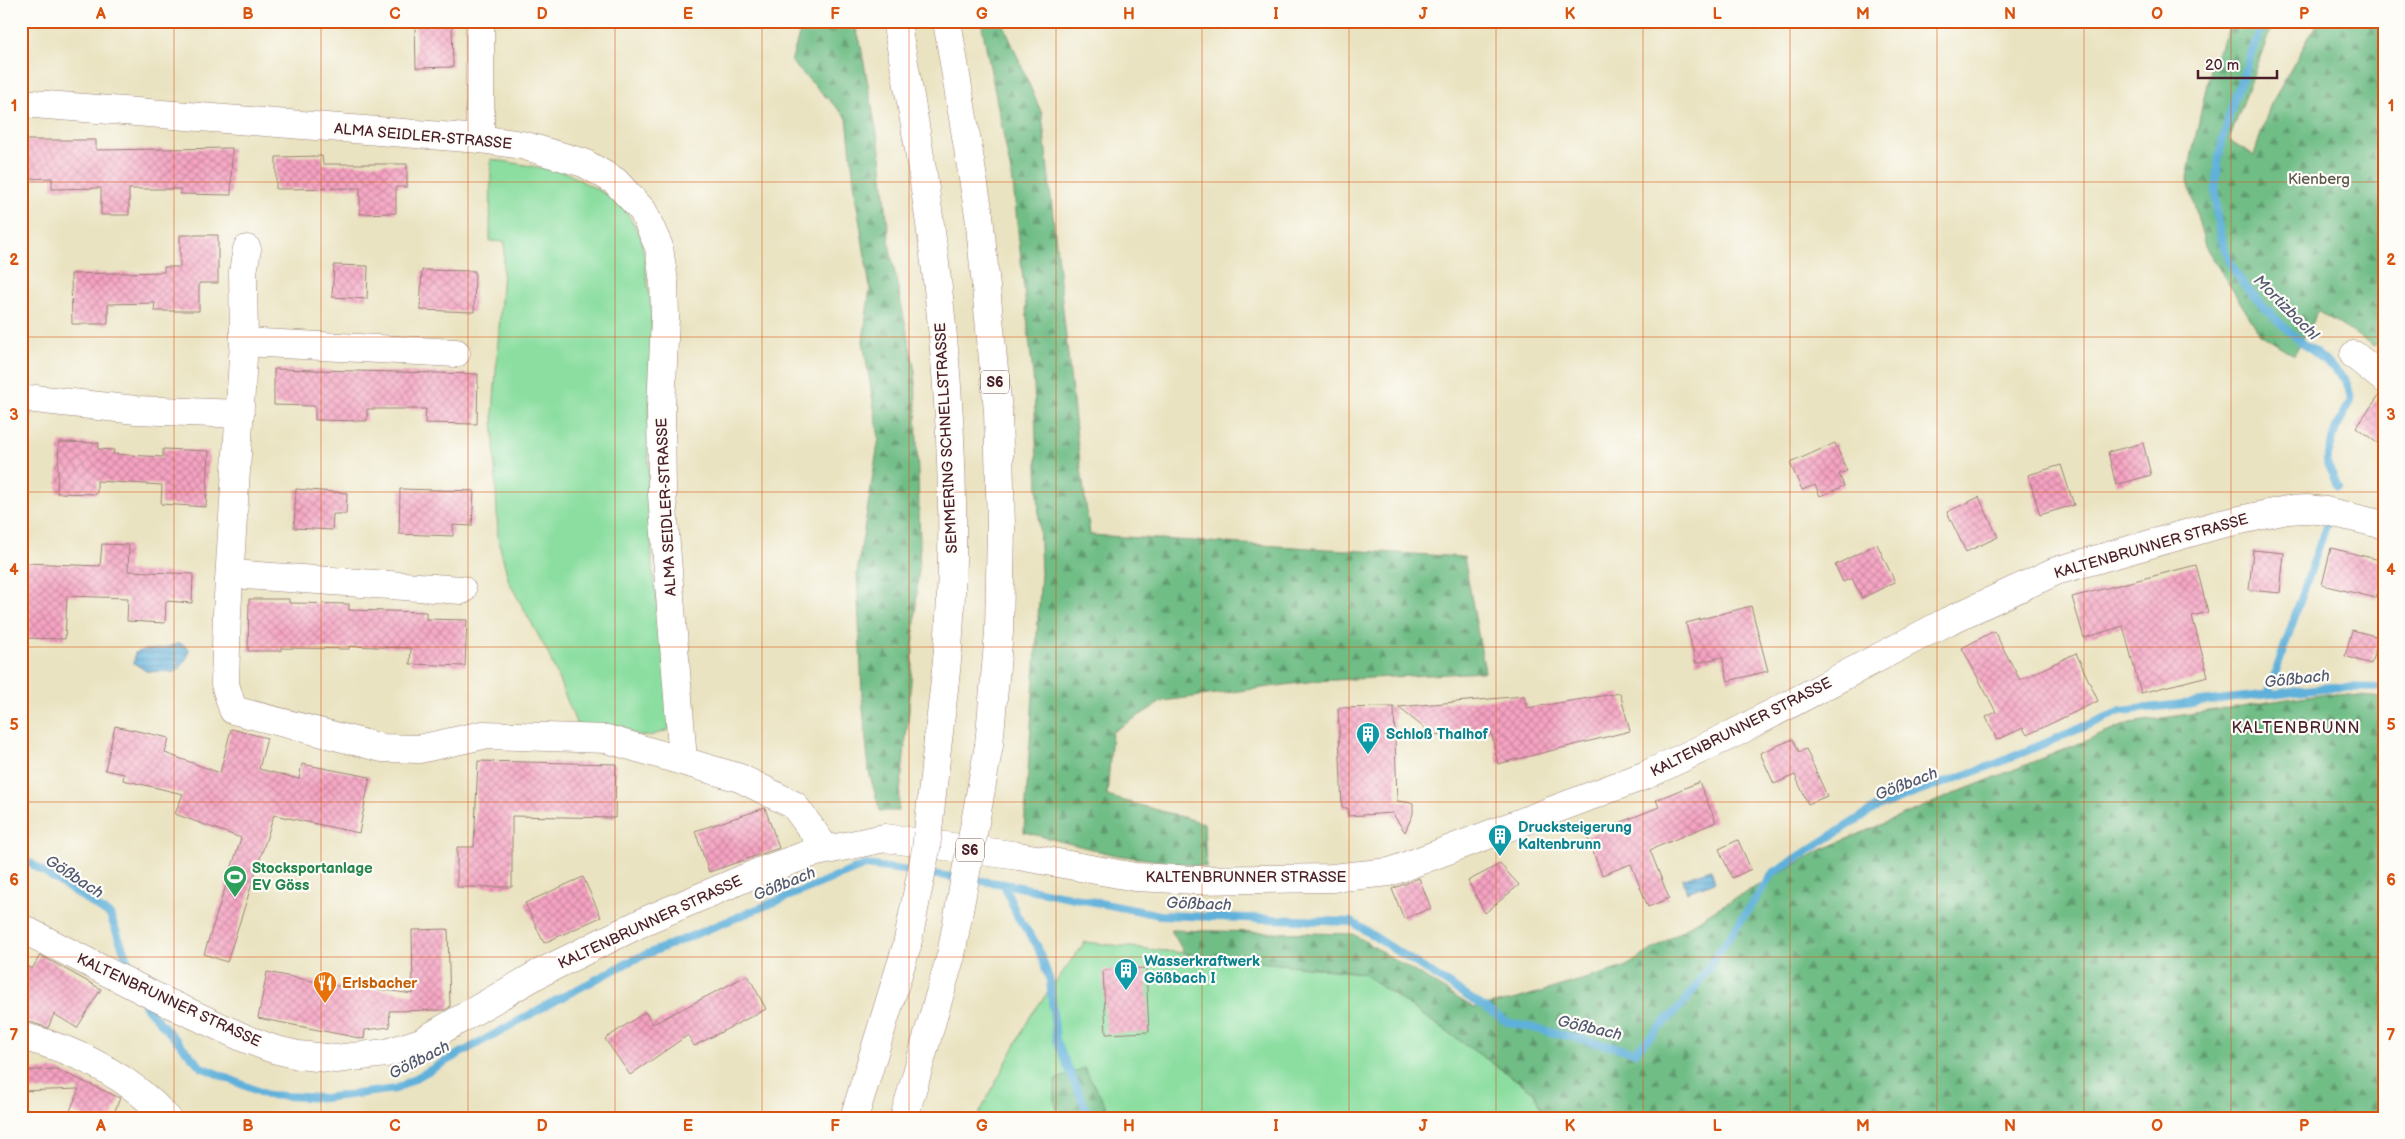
<svg xmlns="http://www.w3.org/2000/svg" width="2405" height="1139" font-family="'Balsamiq Sans',sans-serif">
  <style>
    .grass { fill: #8bdea0; stroke: #6a7e66 }
    .forest { fill: url(#forest-firs); stroke: #5d6e58 }
    .water { fill: url(#water-rules); stroke: #546882 }
    .lines { fill: none; stroke-linecap: round; stroke-linejoin: round }
    .stream { stroke: #5fb0da; stroke-width: 8 }
    .building { fill: url(#building-cross-hatch) }
    .minor-casing { stroke: #9a8176; stroke-width: 29 }
    .highway-casing { stroke: #9a8176; stroke-width: 29 }
    .minor { stroke: #fff; stroke-width: 28 }
    .highway { stroke: #fff; stroke-width: 28 }
    .highway-bridge-casing { stroke: #9a8176; stroke-width: 29; stroke-linecap: butt }
    .highway-bridge { stroke: #fff; stroke-width: 28 }
    .grid { fill: none; stroke: #d8530f; stroke-width: 1; stroke-opacity: 0.55 }
    .labels { text-anchor: middle; stroke-width: 4.5; stroke-linejoin: round; paint-order: stroke }
    .shield { fill: #fdfcf7; stroke: #806168; stroke-width: 1 }
    .shield-label { font-size: 14px; font-weight: bold; fill: #4a1f2b }
    .street-label { font-size: 15px; fill: #4a1f2b; stroke: #fdfcf7 }
    .park-label { font-size: 15px; fill: #5e584e; stroke: #fdfcf7 }
    .culture-label { font-size: 15px; font-weight: bold; fill: #0d838f; stroke: #fdfcf7; text-anchor: start }
    .leisure-label { font-size: 15px; font-weight: bold; fill: #27864d; stroke: #fdfcf7; text-anchor: start }
    .food-label { font-size: 15px; font-weight: bold; fill: #c56008; stroke: #fdfcf7; text-anchor: start }
    .water-label { font-size: 16px; font-style: italic; fill: #525971; stroke: #fdfcf7 }
    .neighbourhood-label { font-size: 16px; letter-spacing: 1px; fill: #4a1f2b; stroke: #fdfcf7 }
    .neatline { fill: none; stroke: #d8530f; stroke-width: 2 }
    .grid-label { font-size: 16px; text-anchor: middle; font-weight: bold; fill: #d8530f }
  </style>
  <defs>
    <pattern id="forest-firs" width="22" height="20" patternUnits="userSpaceOnUse" patternTransform="scale(1.25)"><rect width="22" height="20" fill="#70bd86"/><path d="M5 1l3.5 6h-7zM16 11l3.5 6h-7z" fill="#5e996e"/></pattern>
    <pattern id="water-rules" width="6" height="5" patternUnits="userSpaceOnUse" patternTransform="scale(1.25)"><rect width="6" height="5" fill="#5fb0da"/><path d="M0 2.5h6" fill="none" stroke="#508fb1"/></pattern>
    <pattern id="building-cross-hatch" width="8" height="8" patternUnits="userSpaceOnUse" patternTransform="scale(1.25)"><rect width="8" height="8" fill="#f6a3c2"/><path d="M0 0l8 8M0 8l8-8" fill="none" stroke="#c9849e"/></pattern>
  </defs>
  <rect width="100%" height="100%" fill="#fdfcf7"/>
  <filter id="ink" filterUnits="userSpaceOnUse"><feTurbulence type="fractalNoise" baseFrequency=".02" numOctaves="2"/><feDisplacementMap in="SourceGraphic" scale="10" xChannelSelector="R" yChannelSelector="G"/><feConvolveMatrix kernelMatrix="1 2 1 2 8 2 1 2 1" color-interpolation-filters="sRGB"/></filter>
  <filter id="wash" filterUnits="userSpaceOnUse"><feTurbulence type="fractalNoise" baseFrequency=".0096" numOctaves="4" result="noise"/><feDisplacementMap in="SourceGraphic" scale="20" xChannelSelector="R" yChannelSelector="G"/><feGaussianBlur stdDeviation="1.12" result="paint"/><feColorMatrix in="noise" values="0 0 0 0 0 0 0 0 0 0 0 0 0 0 0 0 0 1.4 0 .05"/><feComposite in="paint" operator="in"/></filter>
  <g filter="url(#wash)">
    <rect width="100%" height="100%" fill="#eae3c1"/>
    <path class="grass" d="M491,159l74,13 55,30 21,34 11,78 -4,133 4,118 15,113 3,51c-15,6 -32,13 -45,-2l-48,-2 -29,-72 -39,-71 -11,-43 -5,-124 12,-173 -15,-1z
      M21,407l10,1 -9,153h-1z
      M1085,942l277,31 172,119 11,26h-432l-3,-5 -55,-10 4,15h-82l54,-103z"/>
    <path class="forest" d="M803,21h50l7,20 21,115 9,93 25,122 5,174 -11,166 -11,100h-18l-11,-39 -7,-76 -5,-123 22,-135 -16,-97 7,-53 -14,-89 -9,-81 -56,-56z
      M981,21h21l40,93 35,325 13,96 374,22 21,115 -170,9 -152,20 -51,31 -5,64 97,27 2,44 -91,-12 -91,-23 17,-259 -7,-188 -21,-202z
      M2233,21h41l-45,119 25,15 16,-49 48,-85h66v318l-10,7 -56,-35 -24,44 -34,-21 -55,-88 -18,-69 24,-112z
      M2327,693l57,5v420h-839l-11,-26 -172,-119 -177,-19 -14,-24 182,4 121,74 43,-9 108,-32 91,-58 105,-59 132,-56 177,-71z
      M1084,1068l26,45 3,5h-54l-4,-15v-23z"/>
    <path class="water" d="M180,643l9,6 -2,9 -11,14 -30,-1 -12,-8 1,-10 9,-3 17,-1z
      M1711,869l4,13 -28,10 -5,-13z"/>
    <g class="lines">
      <path class="stream" d="M2264,21c-31,81 -79,180 -22,261 13,18 32,35 48,50 12,12 49,37 56,50 3,5 4,13 5,19l-15,27 -10,33 12,26
        M2268,694l58,-168
        M21,857l89,58 24,62
        M1004,884l13,32 20,29 13,36 6,59 34,78
        M143,999l3,8 55,60 66,28 57,3 72,-9 151,-84 88,-46 230,-94 139,19 156,31 192,7 155,100 128,30 50,-50 88,-129 104,-66 121,-44 123,-52 211,-24 52,1"/>
    </g>
    <g id="blocks">
      <path class="building" d="M415,21h37l1,46 -37,1z
        M21,140h75v10l136,-2 -1,47 -51,-1v-5h-51v26h-28v-27l-49,1v-11l-31,1z
        M322,156l1,8h84v23h-11v26l-36,1v-26l-84,1v-32z
        M180,235h38v48h-19v28h-45l1,-8 -47,1v20h-36l-1,-50 93,-2v-5h16z
        M334,265l34,1 -1,33 -35,-2z
        M422,270l53,1 -1,41 -54,-2z
        M274,369l204,5 -1,50 -52,-1 1,-14h-59v12l-52,-1v-14l-41,-1z
        M2380,394h4v54l-28,-21z
        M59,442l40,1 -1,6 16,1 -1,4 50,3v-8l46,2 -3,56 -45,-3 1,-19 -65,-4v13l-40,-1z
        M1835,443l12,28 -8,3 5,12 -24,10 -5,-11 -13,5 -12,-27z
        M2143,443l8,32 -35,10 -8,-33z
        M2061,465l13,40 -34,10 -12,-40z
        M296,489l51,4 -1,21h-13l-1,16 -38,-2z
        M400,489l74,2 -2,35 -19,-1v11l-54,-2z
        M1979,497l19,40 -32,15 -19,-40z
        M102,544l27,1 -1,26 65,3 -1,29 -26,-2 -1,22 -38,-2 1,-23 -61,-2 -2,43 -42,-1 3,-75 74,3z
        M1877,544l18,38 -33,16 -10,-20 -9,4 -8,-17z
        M2331,548l53,13v28l-5,-2 -3,11 -54,-13z
        M2253,550l31,3 -4,40 -31,-3z
        M2196,565l12,47 -16,4 16,60 -67,17 -18,-67 -39,12 -12,-41z
        M249,599h40v4l60,1v6l77,2v7l41,1 -2,46 -55,-2 1,-16 -62,-2v3l-68,-1v3h-33z
        M1751,606l17,65 -40,10 -6,-24 -26,6 -10,-40z
        M2352,630l27,7 -8,27 -26,-8z
        M1994,631l26,49 56,-27 22,48 -71,34 -4,-7 -26,12 -11,-23 10,-5 -34,-64z
        M1620,693l10,38 -132,33 -7,-33 -58,4 -35,-28 126,-11 3,12z
        M1387,707h7l3,94 16,2v11l-8,18 -13,-19 -44,3v-8h-6l-4,-100z
        M115,726l54,12 -4,15 55,20 11,-44 36,9 -8,31 40,10 3,-15 68,13 -11,56 -85,-18 -47,147 -23,-8 37,-116 -66,-24 8,-20 -60,-14 1,-6 -19,-4z
        M1793,739l6,13 7,-3 21,47 -19,8 -13,-29 -21,9 -14,-31z
        M478,761l138,3 -1,54 -103,-2v71h-55v-40h17z
        M1699,782l17,40 -66,28 19,48 -21,9 -17,-43 -29,11 -15,-39 72,-29 -3,-7z
        M765,808l14,40 -70,24 -14,-41z
        M1738,840l13,29 -19,9 -13,-29z
        M1500,864l19,21 -34,28 -17,-32z
        M583,877l18,40 -57,26 -19,-40z
        M1419,878l12,30 -27,11 -12,-30z
        M448,929l2,78 -5,3 -56,1 1,16 -25,3 -1,9 -106,-21 9,-46 80,16 2,-3 64,9 -1,-64z
        M40,955l61,34 -24,39 -23,-14 -6,14 -27,-9v-56l11,6z
        M1146,968l3,64 -43,2 -3,-64z
        M748,975l18,34 -72,37 -6,-11 -58,40 -25,-36 40,-27 8,12z
        M56,1069l64,29 -8,20h-24l-18,-7 9,-22 -58,2v-20z"/>
    </g>
  </g>
  <g filter="url(#ink)">
    <use href="#blocks" fill-opacity="0" stroke="#9a8176" stroke-width="1"/>
    <g class="lines">
      <g class="minor-casing">
        <path id="minor" d="M21,103l459,36 42,6 62,18 31,18 28,30 16,36 5,35 1,35 -4,91 1,87 21,265
          M480,139v-118
          M247,249l-4,23 1,70 -17,271 -2,71 8,26 149,38 37,1 64,-14 124,4 133,39 54,27 32,44
          M244,342l212,11
          M2354,355l30,24
          M35,399l101,11 104,4
          M231,574l231,16
          M21,928l141,72 82,38 29,11 25,6 38,4 50,-6 35,-11 117,-68 111,-55 110,-47 53,-19 73,-15 134,18 116,21 61,3 136,-2 58,-6 256,-97 89,-42 213,-112 108,-50 161,-46 70,-15 20,-1 19,2 58,14
          M21,1036c55,14 107,39 146,82"/>
      </g>
      <g class="highway-casing">
        <path id="highway" d="M896,21c39,200 66,410 53,613 -2,36 -7,71 -11,106
          M947,21l32,194 19,196 3,116 -2,105 -10,113
          M854,1118l53,-173
          M904,1118l47,-163"/>
      </g>
      <use href="#minor" class="minor"/>
      <use href="#highway" class="highway"/>
      <g class="highway-bridge-casing">
        <path id="highway-bridge" d="M907,945l19,-96 12,-109
          M951,955l38,-210"/>
      </g>
      <use href="#highway-bridge" class="highway-bridge"/>
    </g>
  </g>
  <path class="grid" d="M174,21v1097M321,21v1097M468,21v1097M615,21v1097M762,21v1097M909,21v1097M1056,21v1097M1202,21v1097M1349,21v1097M1496,21v1097M1643,21v1097M1790,21v1097M1937,21v1097M2084,21v1097M2231,21v1097M21,182h2363M21,337h2363M21,492h2363M21,647h2363M21,802h2363M21,957h2363"/>
  <defs>
    <g id="building-pin" transform="scale(1.25)"><path d="M0 17L-7.5 6A9.5 9.5 0 1 1 7.5 6Z" fill="#0f9aa8" stroke="#fdfcf7"/><path d="M-4-6H4V6H1V3H-1V6H-4ZM-2.5-4.3h1.7v1.8h-1.7ZM.8-4.3h1.7v1.8H.8ZM-2.5-1h1.7V.8h-1.7ZM.8-1h1.7V.8H.8Z" fill="#fff"/></g>
    <g id="stadium-pin" transform="scale(1.25)"><path d="M0 17L-7.5 6A9.5 9.5 0 1 1 7.5 6Z" fill="#2e9e5b" stroke="#fdfcf7"/><path d="M0-5a6.5 5 0 1 0 0 10a6.5 5 0 1 0 0-10ZM-3.5-1.8h7v3.6h-7Z" fill="#fff"/></g>
    <g id="restaurant-pin" transform="scale(1.25)"><path d="M0 17L-7.5 6A9.5 9.5 0 1 1 7.5 6Z" fill="#e8710a" stroke="#fdfcf7"/><path d="M-5-6h1v4h1v-4h1v4h1v-4h1v5L-1.5 .5V6h-2V.5L-5-1ZM5-6V6H3V1.5H1.5Q1.5-4 5-6Z" fill="#fff"/></g>
  </defs>
  <g fill-rule="evenodd">
    <use href="#building-pin" x="1368" y="734"/>
    <use href="#building-pin" x="1500" y="836"/>
    <use href="#stadium-pin" x="235" y="877"/>
    <use href="#building-pin" x="1126" y="970"/>
    <use href="#restaurant-pin" x="325" y="983"/>
  </g>
  <g class="labels">
    <g class="shield">
      <rect x="981" y="370.5" width="28" height="23" rx="4"/>
      <rect x="956" y="838.5" width="28" height="23" rx="4"/>
    </g>
    <g class="shield-label">
      <text x="995" y="387">S6</text>
      <text x="970" y="855">S6</text>
    </g>
    <g class="street-label">
      <text transform="translate(423 136) rotate(5)" y="5">ALMA SEIDLER-STRASSE</text>
      <text transform="translate(946 438) rotate(-93)" y="5">SEMMERING SCHNELLSTRASSE</text>
      <text transform="translate(666 507) rotate(-93)" y="5">ALMA SEIDLER-STRASSE</text>
      <text transform="translate(2151 546) rotate(-16)" y="5">KALTENBRUNNER STRASSE</text>
      <text transform="translate(1741 727) rotate(-27)" y="5">KALTENBRUNNER STRASSE</text>
      <text x="1246" y="882">KALTENBRUNNER STRASSE</text>
      <text transform="translate(650 922) rotate(-25)" y="5">KALTENBRUNNER STRASSE</text>
      <text transform="translate(169 1000) rotate(25)" y="5">KALTENBRUNNER STRASSE</text>
    </g>
    <g class="park-label">
      <text x="2319" y="184">Kienberg</text>
    </g>
    <g class="culture-label">
      <text x="1386" y="739">Schloß Thalhof</text>
      <text x="1518" y="832">Drucksteigerung<tspan x="1518" dy="17">Kaltenbrunn</tspan></text>
      <text x="1144" y="966">Wasserkraftwerk<tspan x="1144" dy="17">Gößbach I</tspan></text>
    </g>
    <g class="leisure-label">
      <text x="252" y="873">Stocksportanlage<tspan x="252" dy="17">EV Göss</tspan></text>
    </g>
    <g class="food-label">
      <text x="342" y="988">Erlsbacher</text>
    </g>
    <g class="water-label">
      <text transform="translate(2287 307) rotate(45)" y="6">Mortizbachl</text>
      <text transform="translate(2297 678) rotate(-6)" y="6">Gößbach</text>
      <text transform="translate(1906 783) rotate(-21)" y="6">Gößbach</text>
      <text transform="translate(75 876) rotate(33)" y="6">Gößbach</text>
      <text transform="translate(784 883) rotate(-22)" y="6">Gößbach</text>
      <text transform="translate(1199 903) rotate(2)" y="6">Gößbach</text>
      <text transform="translate(1590 1027) rotate(13)" y="6">Gößbach</text>
      <text transform="translate(419 1059) rotate(-27)" y="6">Gößbach</text>
    </g>
    <g class="neighbourhood-label">
      <text x="2296" y="733">KALTENBRUNN</text>
    </g>
  </g>
  <rect width="2405" height="1139" fill="none" stroke="#fdfcf7" stroke-width="55"/>
  <path d="M2198 70v8h79v-8" fill="none" stroke="#4a1f2b" stroke-width="2.5"/>
  <text x="2205" y="70" font-size="15" fill="#4a1f2b" stroke="#fdfcf7" stroke-width="4" paint-order="stroke">20 m</text>
  <rect x="28" y="28" width="2350" height="1084" class="neatline"/>
  <g class="grid-label">
    <text x="101" y="19">A</text>
    <text x="248" y="19">B</text>
    <text x="395" y="19">C</text>
    <text x="542" y="19">D</text>
    <text x="688" y="19">E</text>
    <text x="835" y="19">F</text>
    <text x="982" y="19">G</text>
    <text x="1129" y="19">H</text>
    <text x="1276" y="19">I</text>
    <text x="1423" y="19">J</text>
    <text x="1570" y="19">K</text>
    <text x="1717" y="19">L</text>
    <text x="1863" y="19">M</text>
    <text x="2010" y="19">N</text>
    <text x="2157" y="19">O</text>
    <text x="2304" y="19">P</text>
    <text x="14" y="111">1</text>
    <text x="2391" y="111">1</text>
    <text x="14" y="265">2</text>
    <text x="2391" y="265">2</text>
    <text x="14" y="420">3</text>
    <text x="2391" y="420">3</text>
    <text x="14" y="575">4</text>
    <text x="2391" y="575">4</text>
    <text x="14" y="730">5</text>
    <text x="2391" y="730">5</text>
    <text x="14" y="885">6</text>
    <text x="2391" y="885">6</text>
    <text x="14" y="1040">7</text>
    <text x="2391" y="1040">7</text>
    <text x="101" y="1131">A</text>
    <text x="248" y="1131">B</text>
    <text x="395" y="1131">C</text>
    <text x="542" y="1131">D</text>
    <text x="688" y="1131">E</text>
    <text x="835" y="1131">F</text>
    <text x="982" y="1131">G</text>
    <text x="1129" y="1131">H</text>
    <text x="1276" y="1131">I</text>
    <text x="1423" y="1131">J</text>
    <text x="1570" y="1131">K</text>
    <text x="1717" y="1131">L</text>
    <text x="1863" y="1131">M</text>
    <text x="2010" y="1131">N</text>
    <text x="2157" y="1131">O</text>
    <text x="2304" y="1131">P</text>
  </g>
</svg>
